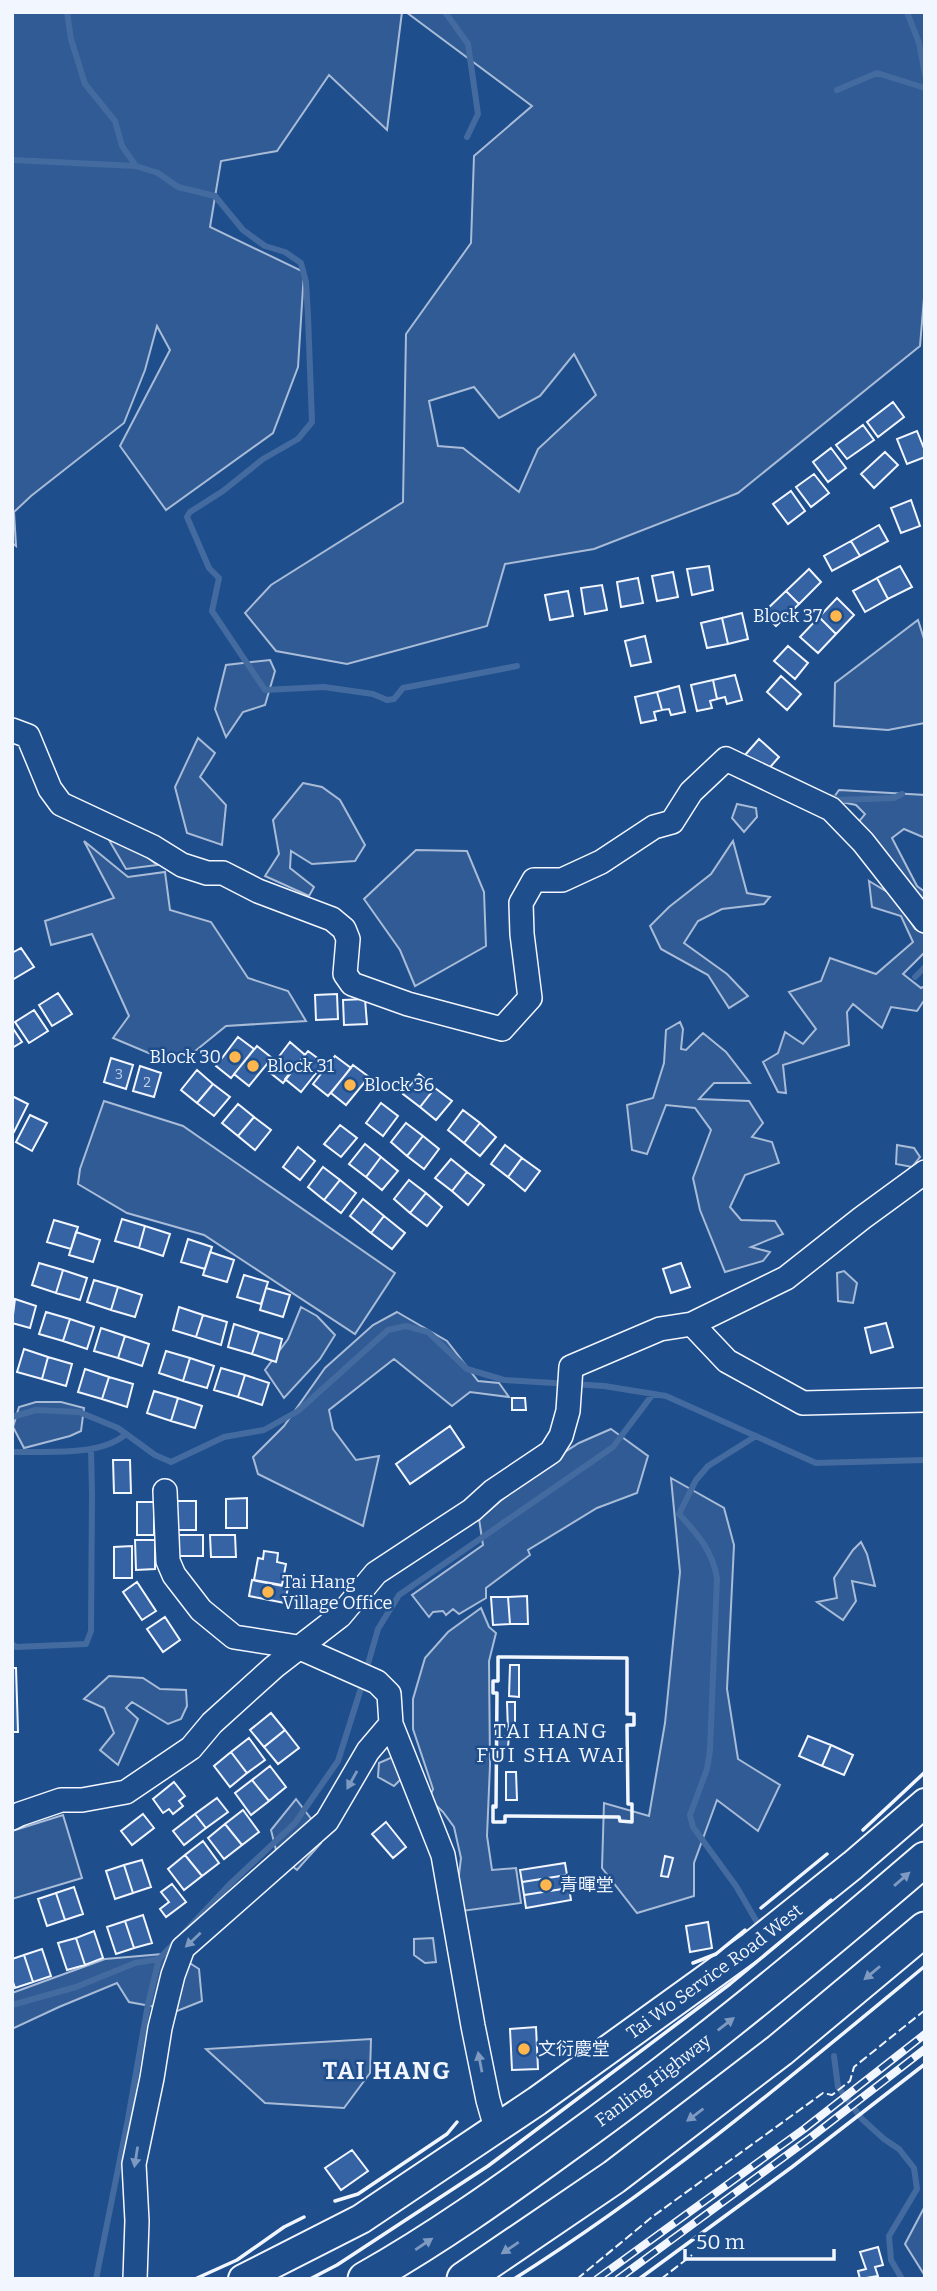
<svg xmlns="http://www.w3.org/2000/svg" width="937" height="2291" font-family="Bitter,'Noto Sans TC',serif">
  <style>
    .built { fill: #305b95; stroke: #a8bbd7; stroke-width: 2; fill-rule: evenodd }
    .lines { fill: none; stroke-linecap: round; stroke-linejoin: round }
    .stream { stroke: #446ba0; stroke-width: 6 }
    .building { fill: #3563a3; stroke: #f2f6ff; stroke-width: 2 }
    .minor-casing { stroke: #f2f6ff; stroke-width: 26 }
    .major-casing { stroke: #f2f6ff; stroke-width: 32 }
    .highway-casing { stroke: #f2f6ff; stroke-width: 37 }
    .minor { stroke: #1f4e8c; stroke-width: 23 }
    .major { stroke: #1f4e8c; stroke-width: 28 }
    .highway { stroke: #1f4e8c; stroke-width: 33 }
    .rail-casing { stroke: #f2f6ff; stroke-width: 8 }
    .rail { stroke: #1f4e8c; stroke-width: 5; stroke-dasharray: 16; stroke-linecap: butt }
    .fence { stroke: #f2f6ff; stroke-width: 2; stroke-dasharray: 9 3.5; stroke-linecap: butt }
    .wall { stroke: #f2f6ff; stroke-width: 3.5 }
    .oneway { fill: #7e9ac0 }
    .poi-dot { fill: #ffb74d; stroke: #1f4e8c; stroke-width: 2.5 }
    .labels { text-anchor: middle; stroke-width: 5; stroke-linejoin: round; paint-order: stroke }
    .number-label { font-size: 14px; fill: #c3d1e8 }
    .poi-label { font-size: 18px; fill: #f2f6ff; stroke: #1f4e8c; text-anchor: start }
    .street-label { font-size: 18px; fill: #f2f6ff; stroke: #1f4e8c }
    .quarter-label { font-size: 21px; letter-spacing: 2px; fill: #f2f6ff; stroke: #1f4e8c }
    .district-label { font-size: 24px; font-weight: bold; letter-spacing: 2px; fill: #f2f6ff; stroke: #1f4e8c }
  </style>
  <rect width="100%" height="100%" fill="#1f4e8c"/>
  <path class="built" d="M12,12h390l-15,118 -58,-55 -52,76 -56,10 -11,66 94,45 -6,95 -25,66 -107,77 -46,-64 50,-96 -13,-24 -12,44 -21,53 -93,73 -17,16 2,34 -4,-3z
    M406,12h519v274l-5,60 -182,147 -144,56 -89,15 -18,62 -140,38 -71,-13 -31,-38 26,-28 132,-83 3,-168 65,-91 3,-87 58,-50zM574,354l22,41 -58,54 -19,43 -56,-44 -25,-2 -9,-45 45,-14 25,31 41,-22z
    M918,620l7,22v81l-37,7 -54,-4 1,-43z
    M270,660l5,11 -10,34 -22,7 -17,25 -11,-28 11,-44z
    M198,738l17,15 -15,24 26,28 -4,40 -35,-12 -12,-46z
    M303,783l19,4 18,13 25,45 -10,16 -43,3 -21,-13 -1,17 24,19 -5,9 -44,-20 14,-22 -6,-34z
    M839,790l86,5v43l-21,-9 -12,9 25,48 8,6v20l-68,-88 8,-10 -9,-9 -24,-5z
    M737,804l19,4 1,9 -13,15 -12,-14z
    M109,840l24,5 24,20 -31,4z
    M84,841l44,36 37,-5 5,38 41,12 37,56 40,13 18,30 -80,5 -37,30 -31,1 -45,-19 16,-22 -37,-82 -41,11 -6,-24 69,-23z
    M733,841l14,52 23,4 -6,7 -42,5 -24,12 -14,22 43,31 21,22 -19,12 -21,-33 -47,-26 -11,-23 19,-19 42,-33z
    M416,850l51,1 17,41 2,54 -71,40 -15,-36 -36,-51z
    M869,881l25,15 21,33 10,4v19l-22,22 18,14 4,-2v13l-8,12 -26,-4 -9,21 -29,-24 -6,8 2,33 -66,20 3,28 -8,-1 -15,-30 15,-9 7,-21 18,12 13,-15 -27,-37 32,-11 9,-23 46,16 37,-32 -12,-26 -29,-9z
    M680,1022l3,7 -2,20 5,1 17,-17 23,19 24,31h-36l-15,16 50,2 14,22 -11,14 20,5 7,21 -34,12 -15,32 11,13 34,1 8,13 -32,13 19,5 -7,9 -38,11 -25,-62 -7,-32 18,-48 -16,-22 -29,-3 -19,49 -15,-4 -5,-45 26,-7 11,-35 2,-33z
    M104,1101l79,25 212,147 -40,61 -151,-99 -77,-22 -49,-29 2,-15z
    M897,1145l17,3 6,9 -8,10 -16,-3z
    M844,1271l13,12 -4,20 -15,-2 -1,-28z
    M301,1307l16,9 18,19 -15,24 -36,39 -19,-28 23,-31z
    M397,1312l50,29 31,40 21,2 10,14 -39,-5 -18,14 -58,-47 -65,51 4,19 23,31 23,-4 -16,70 -105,-52 -5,-17 31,-31 41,-58 48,-43z
    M36,1402h25l23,6 -3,23 -11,5 -46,12 -11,-21 6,-20z
    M611,1429l37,27 -11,37 -40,15 -69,42 2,5 -44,33v10l-27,16 -6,-5 -7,6 -3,-4 -10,1 -4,5 -17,-22 71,-50 -4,-26 59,-50 41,-26z
    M671,1478l53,30 10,37 -7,144 11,70 42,26 -22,46 -41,-31 -23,63v33l-57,17 -35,-45 2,-65 45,13 16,-93 15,-151z
    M861,1542l6,12 8,32 -23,-5 4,20 -13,19 -26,-18 20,-4 -3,-20 19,-28z
    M481,1608l8,19 7,6 -7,28 1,104 -3,71 5,34 24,-2 5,35 -59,8 -4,-28 3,-25 -7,-31 -11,-15 -14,-13 4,-10 -20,-60v-30l12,-41 23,-26z
    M109,1676l34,2 17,11 26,1 1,16 -6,13 -13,5 -36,-22 -6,6 12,11 -20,46 -18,-15 14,-17 -10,-25 -20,-9z
    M395,1756l8,21 -9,9 -16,-9 1,-14z
    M296,1799l16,21 9,23 -24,27 -20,-16 -6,-24z
    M63,1815l19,63 -70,21v-68z
    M433,1938l3,24 -11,1 -11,-8v-16z
    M174,1953l25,16 3,32 -25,10 -48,-9 -12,-19 -58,24 -47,22v-36l93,-34z
    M371,2039l-1,34 -26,35 -79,-5 -59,-54z
    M925,2206v70l-20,-32z"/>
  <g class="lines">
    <path class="stream" d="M67,12l4,27 14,45 30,37 7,25 14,20 22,7 20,14 37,9 28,34 22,16 20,6 16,11 5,19 2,34 4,106 -14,17 -35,20 -40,32 -33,21 -3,5 22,51 10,10 -7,33 53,79 59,-3 49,7 14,6 7,-1 9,-11 114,-22
      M445,12l23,32 10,70 -11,23
      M907,12l12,31 6,32
      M837,90l40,-17 48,15
      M12,160l124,6
      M831,797l8,3 55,-2 8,-4
      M915,977l10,-10
      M12,1417l24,-7 43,2 39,16 37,27 16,7 53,-25 40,-7 34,-19 90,-81 18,-4 22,6 39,37 37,11 100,6 62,10 150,67 109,-3
      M756,1436l-48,30 -12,14 -17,34c19,21 33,36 38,64l-7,172 -3,19 -17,46 3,12 43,59 25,43
      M12,1452c34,-1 88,5 114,-18
      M12,1644l4,3 70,-3 5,-13 1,-137 -1,-45
      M366,1671l12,-42 21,-34 214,-148 40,-53
      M184,1933l44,-47 67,-63 43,-62 25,-79
      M12,2005l64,-18 59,-24 24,-4
      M834,2056l4,31 24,32 22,20 15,10 15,19 3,21 -28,47 2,24 11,19
      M96,2279l32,-160 20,-115 11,-45 18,-19"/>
  </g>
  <path class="building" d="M893,402l11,15 -26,20 -11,-15z
    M863,425l11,15 -27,19 -11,-14z
    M917,431l8,20v6l-18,7 -10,-25z
    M831,448l15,20 -18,14 -15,-20z
    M885,452l13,13 -24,23 -13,-14z
    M814,474l15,19 -18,14 -15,-20z
    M791,491l14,20 -17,13 -15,-20z
    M911,500l9,26 -19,7 -10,-25z
    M879,525l9,16 -28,15 -9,-15z
    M851,541l9,15 -28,15 -8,-15z
    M709,566l4,24 -21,5 -5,-26z
    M900,566l12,21 -24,12 -11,-21z
    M809,569l12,13 -22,22 -13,-13z
    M673,572l5,25 -21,4 -5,-25z
    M638,578l5,25 -22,4 -4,-25z
    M877,578l11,21 -23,13 -12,-21z
    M602,585l5,25 -22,4 -4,-26z
    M568,591l5,25 -23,4 -5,-25z
    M786,591l13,13 -23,22 -13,-13z
    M837,598l17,17 -18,19 -17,-17z
    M742,613l6,26 -20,5 -6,-26z
    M819,617l17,17 -18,19 -18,-16z
    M722,618l6,26 -21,4 -6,-25z
    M645,636l6,26 -20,4 -6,-25z
    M788,646l20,17 -13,16 -21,-18z
    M735,675l7,25 -15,4 -2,-7 -8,2 -4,-19z
    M781,676l20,18 -14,16 -20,-18z
    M713,680l4,19 -7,2 2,7 -15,3 -6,-26z
    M679,686l6,26 -14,3 -2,-6 -7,1 -5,-18z
    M657,692l5,18 -8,2 2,8 -15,3 -6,-26z
    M759,739l20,18 -14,16 -20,-18z
    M21,948l13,19 -22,13v-27z
    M58,993l14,21 -20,12 -13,-21z
    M337,994l1,25 -22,1 -1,-25z
    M365,999l2,25 -23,1 -1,-25z
    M34,1010l14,21 -19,12 -14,-21z
    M12,1027l10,15 -10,6z
    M238,1037l16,12 -23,29 -15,-12z
    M290,1042l15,13 -22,28 -15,-12z
    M257,1046l15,12 -23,28 -15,-12z
    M308,1051l16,12 -23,29 -16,-13z
    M335,1056l16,12 -23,28 -15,-12z
    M111,1058l22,7 -7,24 -22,-7z
    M353,1065l16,12 -23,28 -15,-12z
    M140,1066l21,7 -7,24 -21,-6z
    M197,1070l16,14 -16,19 -16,-13z
    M419,1074l16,14 -15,19 -17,-13z
    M213,1084l17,13 -16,19 -17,-13z
    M435,1088l17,13 -16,19 -16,-13z
    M12,1096l16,8 -14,28 -2,-1z
    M381,1103l17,13 -15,20 -17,-13z
    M238,1104l16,13 -16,19 -16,-13z
    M463,1110l17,13 -16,20 -16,-13z
    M30,1115l17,8 -15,28 -16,-9z
    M254,1117l17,13 -16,20 -17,-14z
    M406,1123l17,13 -16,20 -16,-14z
    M480,1123l16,14 -16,19 -16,-13z
    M340,1125l17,13 -16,19 -17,-13z
    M423,1136l16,13 -15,20 -17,-13z
    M365,1144l16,13 -15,20 -17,-13z
    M505,1145l17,13 -14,19 -17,-13z
    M298,1147l17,14 -15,19 -17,-13z
    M381,1157l17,14 -16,19 -16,-13z
    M522,1158l18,13 -15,20 -17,-14z
    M451,1159l16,13 -15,19 -17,-13z
    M323,1167l17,13 -16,20 -16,-13z
    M467,1172l17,13 -16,20 -16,-14z
    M340,1180l16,13 -15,20 -17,-13z
    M409,1180l17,13 -16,20 -16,-14z
    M426,1193l16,14 -15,19 -17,-13z
    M363,1199l21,17 -13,17 -21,-17z
    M384,1216l21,17 -13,16 -21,-16z
    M122,1219l23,7 -6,22 -24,-7z
    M54,1220l24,7 -7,22 -24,-7z
    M145,1226l25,8 -7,22 -24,-8z
    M76,1232l24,8 -7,22 -24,-7z
    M188,1239l24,8 -7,22 -24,-7z
    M210,1252l24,8 -7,22 -24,-7z
    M39,1263l24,7 -7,23 -24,-8z
    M681,1263l9,24 -19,6 -8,-24z
    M63,1270l24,8 -7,22 -24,-7z
    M244,1275l24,7 -7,22 -24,-7z
    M94,1280l24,7 -7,23 -24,-8z
    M118,1287l24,8 -7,22 -24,-7z
    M266,1288l24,7 -7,22 -23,-7z
    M15,1299l21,7 -6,22 -18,-5z
    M179,1307l24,8 -7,22 -23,-7z
    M46,1312l24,7 -7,22 -24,-7z
    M203,1315l24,7 -6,23 -25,-8z
    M70,1319l24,8 -7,22 -24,-8z
    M886,1323l7,24 -22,6 -6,-25z
    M234,1324l25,8 -7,22 -24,-7z
    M101,1328l24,8 -7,22 -24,-7z
    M259,1332l23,7 -6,23 -24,-8z
    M125,1336l24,8 -7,22 -24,-8z
    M24,1349l24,8 -6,22 -25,-7z
    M166,1351l24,7 -7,23 -24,-8z
    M48,1357l24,7 -6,22 -24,-7z
    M190,1358l24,8 -7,22 -24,-7z
    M221,1368l24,7 -7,22 -24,-7z
    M85,1369l24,8 -7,22 -24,-7z
    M245,1375l24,8 -7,22 -24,-8z
    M109,1377l24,7 -6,23 -25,-8z
    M154,1391l24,7 -7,23 -24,-8z
    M178,1398l24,8 -7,22 -24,-7z
    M512,1398h13l1,12h-14z
    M450,1426l14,21 -54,37 -14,-20z
    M113,1460h17l1,33h-17z
    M247,1498v30h-21v-29z
    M175,1501h21v29h-20z
    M137,1502h17v33h-17z
    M176,1535h27v21h-27z
    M210,1535h25l1,22h-25z
    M135,1540h20v29l-19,1z
    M132,1546v32h-18v-31z
    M264,1551l14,2 -1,9 9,2 -4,21 -28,-5 4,-22 5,1z
    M252,1580l36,7 -3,16 -36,-7z
    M137,1582l19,29 -14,9 -19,-28z
    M527,1596l1,28h-18l-2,-27z
    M491,1597h17l2,27 -17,1z
    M165,1617l15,23 -17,12 -16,-23z
    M510,1665h9v32l-10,-1z
    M12,1668h4l2,64h-6z
    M507,1702h8v28l-7,1z
    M271,1713l14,17 -21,17 -14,-17z
    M285,1730l14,18 -21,16 -14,-17z
    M496,1736h13l-1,11h-11z
    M808,1736l23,9 -9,21 -23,-10z
    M249,1738l16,22 -18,13 -16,-21z
    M831,1745l22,10 -9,20 -22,-9z
    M231,1752l16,21 -17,14 -16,-21z
    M270,1766l16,21 -17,14 -17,-21z
    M506,1772h10l1,28h-11z
    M252,1780l17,21 -18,14 -16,-22z
    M174,1782l11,14 -6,5 4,5 -10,8 -4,-5 -6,4 -10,-14z
    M217,1798l11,14 -22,16 -11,-14z
    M243,1810l16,22 -17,13 -17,-21z
    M143,1814l11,14 -22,17 -11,-14z
    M195,1814l11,14 -22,17 -11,-14z
    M386,1822l20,25 -13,11 -21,-24z
    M225,1824l17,21 -18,14 -16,-21z
    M203,1841l16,22 -17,13 -17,-21z
    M185,1855l17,21 -18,14 -16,-21z
    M665,1856l8,2 -5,19 -7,-1z
    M142,1860l9,27 -18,6 -9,-28z
    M565,1863l2,12 -45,7 -2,-12z
    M124,1865l9,28 -18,6 -9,-28z
    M567,1875l2,13 -45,7 -2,-13z
    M172,1884l14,18 -20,15 -6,-8 9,-7 -8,-10z
    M74,1887l9,27 -18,6 -9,-27z
    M569,1888l2,12 -45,8 -2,-13z
    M56,1893l9,27 -18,6 -9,-27z
    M143,1915l9,28 -18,5 -9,-27z
    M125,1921l9,27 -18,6 -9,-27z
    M708,1922l4,26 -22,4 -4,-26z
    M94,1931l9,27 -18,7 -9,-27z
    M76,1938l9,27 -18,5 -9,-27z
    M42,1949l9,27 -18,6 -9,-27z
    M24,1955l9,27 -18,6 -3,-9v-20z
    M536,2027l2,42 -26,1 -2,-41z
    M352,2150l16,21 -27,19 -16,-22z
    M878,2247l5,18 -8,2 3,9 -18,3 -2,-8 8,-2 -6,-17z"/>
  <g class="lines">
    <g class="minor-casing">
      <path id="minor" d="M12,730l16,6 22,53 11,15 92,43 29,18 25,8h16l35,18 74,28 12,10 4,10 -3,35 7,10 56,20 94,25 28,-31 -8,-64 -1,-31 13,-23h28l39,-18 53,-35 18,-5 19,-30 35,-33 105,50 32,33 62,79
        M692,1324l35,37 76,42 122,-3
        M165,1491l3,70 6,14 27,35 33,27 64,10 79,35 12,12 2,30 52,131 30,171 15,74 8,28
        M12,1818l8,-4 41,-14h21l44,-8 65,-44 21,-25 62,-56 66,-51 36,-43 96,-63 21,-19 58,-39 10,-16 7,-25 3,-44 89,-38 32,-5 94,-46 76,-60 63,-46
        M135,2279l2,-58 -3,-57 18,-86 8,-50 13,-53 10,-27 144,-127 41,-70 23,-27"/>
    </g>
    <g class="major-casing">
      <g id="major">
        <path id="s1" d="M243,2279l118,-60 176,-118 215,-155 101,-81 72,-62"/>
      </g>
    </g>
    <g class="highway-casing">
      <g id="highway">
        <path id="s2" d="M365,2279c71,-40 137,-87 203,-135 124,-89 242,-186 357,-285"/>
        <path d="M464,2279l150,-102 166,-127 145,-121"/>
      </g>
    </g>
    <use href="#minor" class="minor"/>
    <use href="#major" class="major"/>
    <use href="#highway" class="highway"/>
    <g class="rail-casing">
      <path id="rail" d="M597,2279l207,-150 121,-95
        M618,2279l192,-141 115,-89"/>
    </g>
    <use href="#rail" class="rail"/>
    <path class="fence" d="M577,2279l75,-62 171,-124 9,2 18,-14 4,-14 71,-57
      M661,2279l31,-24"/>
    <path class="wall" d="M498,1657l129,1v56h7v11h-7l1,79h4v18l-12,-1 -1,-4 -114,-1v6h-12v-16l3,1 1,-114h-4v-12h5z
      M863,1830l62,-58
      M761,1908l66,-54
      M693,1963l23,-9 29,-24
      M335,2201l23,-7 89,-60 10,-12
      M195,2279l42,-19 47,-33 20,-10
      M310,2279l27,-14 151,-99 242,-182 101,-84
      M514,2279c146,-92 278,-203 411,-313
      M639,2279l153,-112 133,-103"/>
  </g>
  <defs><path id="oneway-solid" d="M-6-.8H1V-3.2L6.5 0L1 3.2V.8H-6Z" transform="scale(1.75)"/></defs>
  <g class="oneway">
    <use href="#oneway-solid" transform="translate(352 1780) rotate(119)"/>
    <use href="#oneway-solid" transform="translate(902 1879) rotate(-41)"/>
    <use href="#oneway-solid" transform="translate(193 1940) rotate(137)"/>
    <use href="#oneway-solid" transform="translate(872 1973) rotate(140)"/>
    <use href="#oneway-solid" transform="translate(726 2024) rotate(-38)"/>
    <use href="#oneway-solid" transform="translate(480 2062) rotate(-101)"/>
    <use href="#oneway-solid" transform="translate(695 2115) rotate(143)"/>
    <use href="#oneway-solid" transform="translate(136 2157) rotate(99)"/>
    <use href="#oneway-solid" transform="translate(424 2244) rotate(-34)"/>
    <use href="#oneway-solid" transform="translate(510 2248) rotate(146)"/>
  </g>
  <g class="poi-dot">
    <circle cx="836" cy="616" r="7"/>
    <circle cx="235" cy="1057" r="7"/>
    <circle cx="253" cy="1066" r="7"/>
    <circle cx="350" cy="1085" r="7"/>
    <circle cx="268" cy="1592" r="7"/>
    <circle cx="546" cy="1885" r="7"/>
    <circle cx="524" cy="2049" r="7"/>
  </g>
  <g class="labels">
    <g class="number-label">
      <text x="119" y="1079">3</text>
      <text x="147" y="1087">2</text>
    </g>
    <g class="poi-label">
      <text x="822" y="622" text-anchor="end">Block 37</text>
      <text x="221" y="1063" text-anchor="end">Block 30</text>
      <text x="267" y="1072">Block 31</text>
      <text x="364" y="1091">Block 36</text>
      <text x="282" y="1588">Tai Hang<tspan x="282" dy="21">Village Office</tspan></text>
      <text x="560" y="1891">青暉堂</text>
      <text x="538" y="2055">文衍慶堂</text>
    </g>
    <g class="street-label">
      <text dy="6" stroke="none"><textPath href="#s1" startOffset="564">Tai Wo Service Road West</textPath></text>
      <text dy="6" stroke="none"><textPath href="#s2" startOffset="350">Fanling Highway</textPath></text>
    </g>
    <g class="quarter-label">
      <text x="551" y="1738">TAI HANG<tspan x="551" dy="24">FUI SHA WAI</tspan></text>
    </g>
    <g class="district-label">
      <text x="387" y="2079">TAI HANG</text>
    </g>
  </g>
  <rect width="937" height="2291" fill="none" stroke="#f2f6ff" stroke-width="28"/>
  <path d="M685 2249v10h149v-10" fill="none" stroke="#f2f6ff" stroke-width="3.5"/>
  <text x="696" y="2249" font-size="21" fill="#f2f6ff" stroke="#1f4e8c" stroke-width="5" paint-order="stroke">50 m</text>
</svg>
